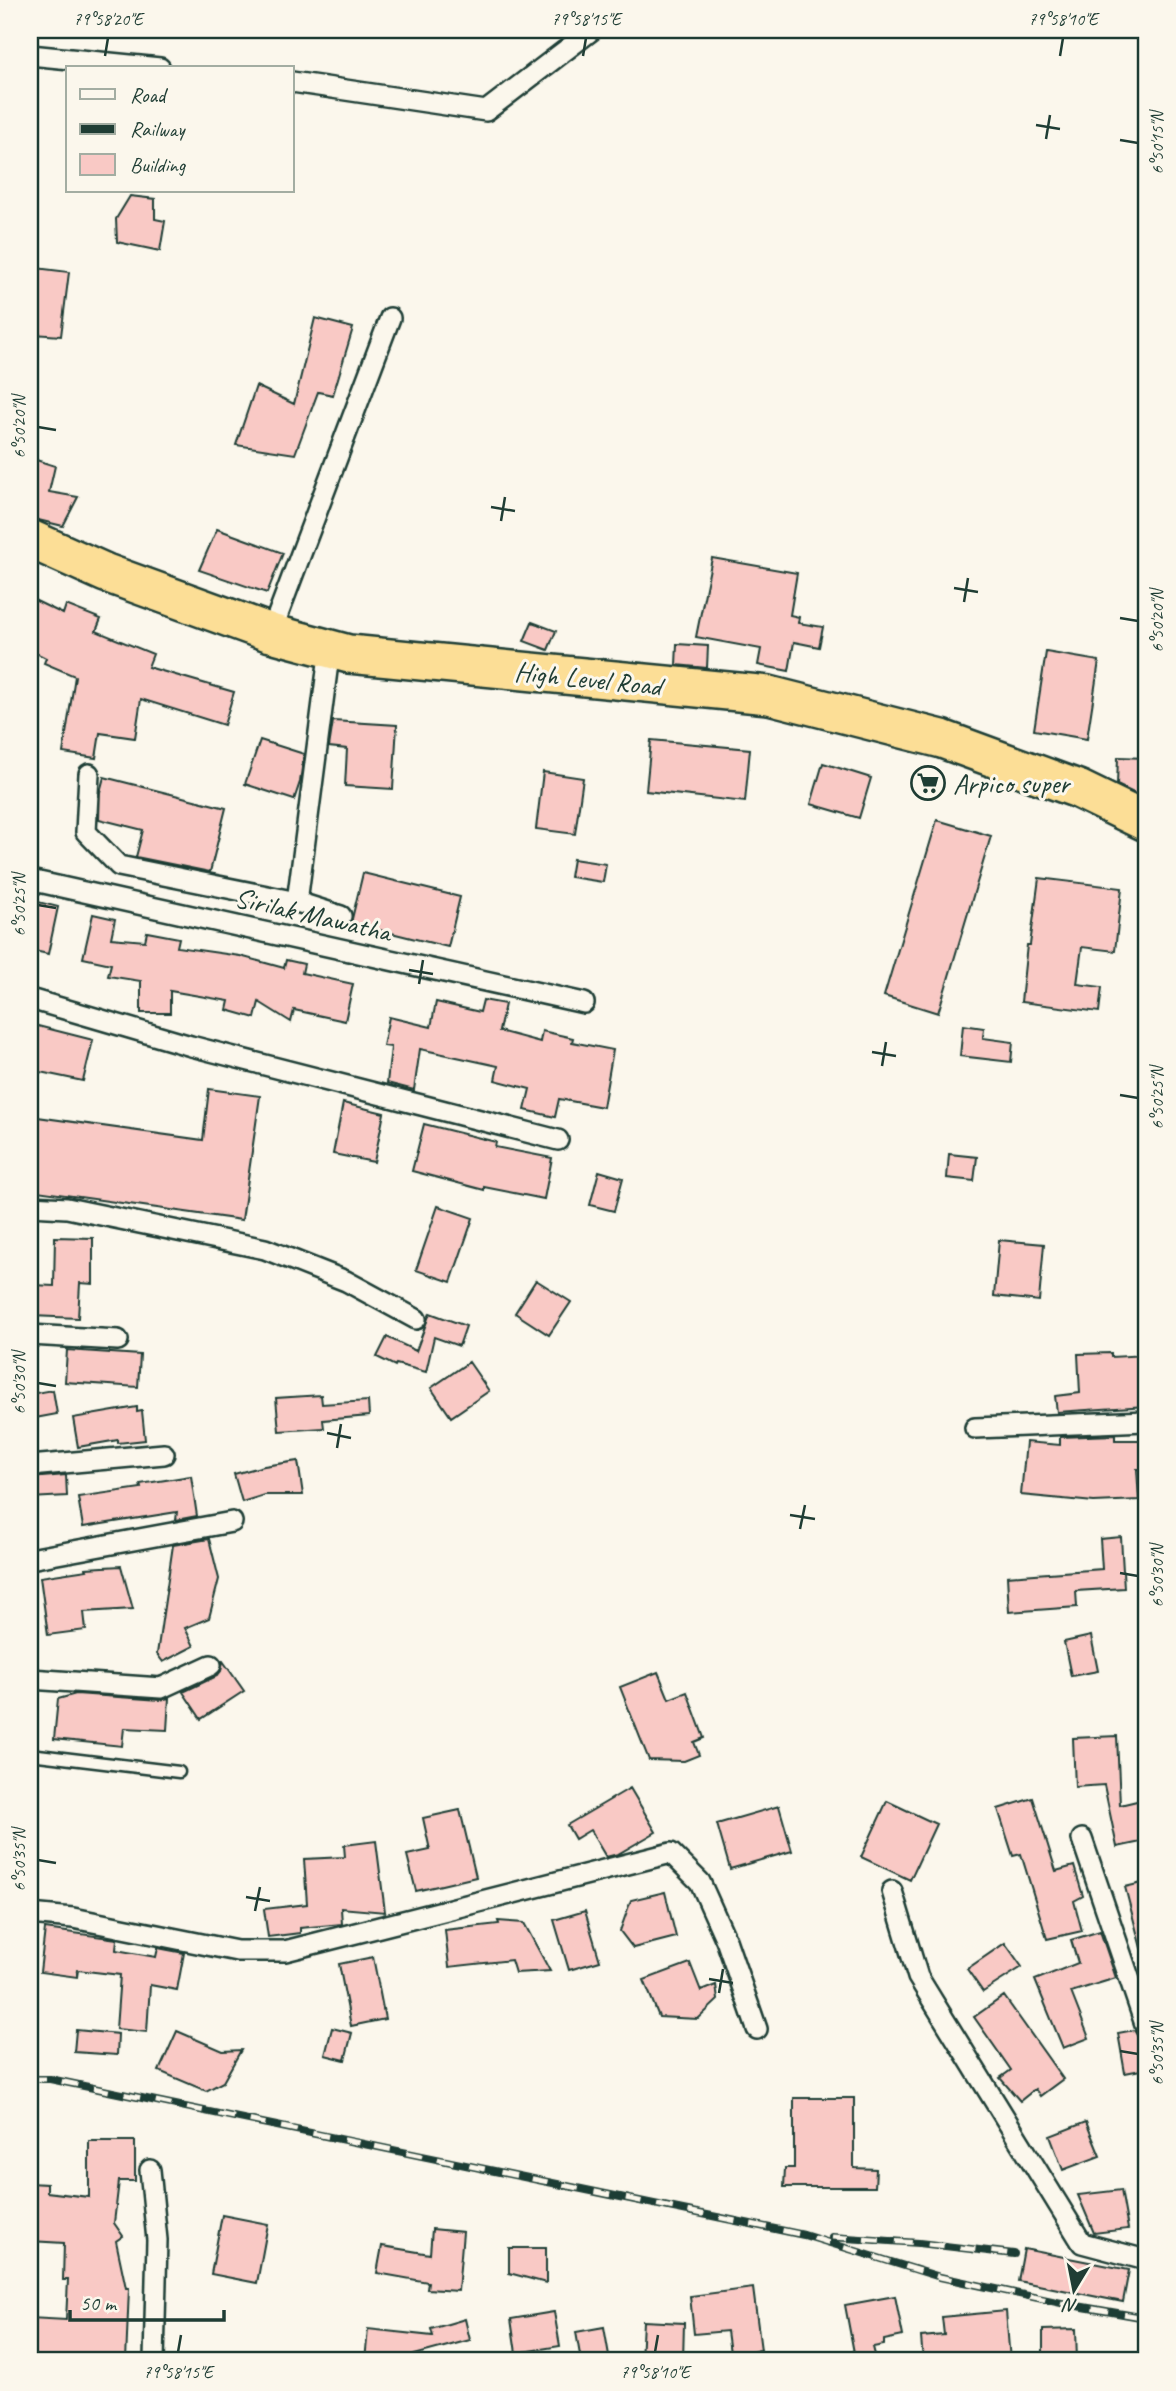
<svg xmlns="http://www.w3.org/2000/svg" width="1176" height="2391" font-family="Caveat,sans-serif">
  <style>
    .building { fill: #f9c9c5; stroke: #1f3d34; stroke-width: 2 }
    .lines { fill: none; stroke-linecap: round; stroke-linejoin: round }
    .lane-casing { stroke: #1f3d34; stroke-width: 15 }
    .street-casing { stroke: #1f3d34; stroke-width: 24 }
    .highway-casing { stroke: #1f3d34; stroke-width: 42 }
    .lane { stroke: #fbf7ec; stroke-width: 10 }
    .street { stroke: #fbf7ec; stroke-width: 19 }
    .highway { stroke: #fcde96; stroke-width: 37 }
    .rail-casing { stroke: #1f3d34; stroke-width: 8 }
    .rail { stroke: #fbf7ec; stroke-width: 5; stroke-dasharray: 16; stroke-linecap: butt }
    .ticks { fill: none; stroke: #1f3d34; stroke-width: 2.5 }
    .labels { text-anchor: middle; stroke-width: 6; stroke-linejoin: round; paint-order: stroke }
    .street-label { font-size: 28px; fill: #1f3d34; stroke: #fbf7ec }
    .poi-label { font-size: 28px; fill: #1f3d34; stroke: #fbf7ec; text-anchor: start }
    .neatline { fill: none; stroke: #1f3d34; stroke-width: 2.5 }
    .ticks-label { font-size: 18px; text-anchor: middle; fill: #1f3d34 }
  </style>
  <rect width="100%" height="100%" fill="#fbf7ec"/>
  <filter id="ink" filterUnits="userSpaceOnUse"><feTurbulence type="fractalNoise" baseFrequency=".0143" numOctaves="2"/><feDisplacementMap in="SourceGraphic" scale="14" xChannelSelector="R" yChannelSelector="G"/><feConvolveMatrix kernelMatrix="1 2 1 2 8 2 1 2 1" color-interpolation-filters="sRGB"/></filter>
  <g filter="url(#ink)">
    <path class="building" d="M130,196l25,3v20l10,2 -5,30 -43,-9 -1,-23z
      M36,268l33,4 -8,64 -27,-2z
      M315,318l38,10 -20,67 -15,-3 -23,62 -59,-9 20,-59 38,18z
      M33,459l22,7 -6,26 29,5 -15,29 -33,-8v-45z
      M217,529l66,24 -16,40 -68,-23z
      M712,558l85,15 -7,42 9,2 -1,6 25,4 -4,20 -25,-5 -5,29 -31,-6 3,-16 -65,-12z
      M30,598l33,16 3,-9 35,14 -5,12 57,23 -5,13 86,25 -10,33 -83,-26 -6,39 -35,-5 -4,25 -33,-5 12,-77 -31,-13 2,-5 -16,-8z
      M532,622l24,9 -8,19 -24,-9z
      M677,644l31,2 -1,22 -31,-3z
      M1046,652l53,9 -12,78 -53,-9z
      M333,721l64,4 -4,64 -48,-3 2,-37 -18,-2z
      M260,740l44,14 -4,28 -6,18 -49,-16z
      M651,740l99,9 -5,53 -99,-11z
      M1118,757l28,1v41l-29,-14z
      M823,763l48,15 -12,40 -48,-14z
      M543,772l40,6 -8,56 -39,-5z
      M104,777l122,31 -16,64 -74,-15 7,-27 -44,-11 1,-27z
      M937,820l54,16 -53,177 -54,-17z
      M573,859l33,5 -3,18 -33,-5z
      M363,873l97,24 -12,50 -97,-24z
      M1039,878l83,10 -7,63 -33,-4 -5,37 25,3 -3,25 -78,-10 6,-57h3z
      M30,900l28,7 -10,47 -18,-4z
      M93,914l22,5 -4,19 34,3 2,-9 32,6 -2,9 63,9 44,12 2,-8 18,4 -2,9 51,11 -8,37 -51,-11 -3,12 -32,-20 -4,16 -28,-8 2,-9 -59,-10v22h-29v-32l-33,-5 3,-12 -28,-6z
      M483,1000l22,4 -6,27 41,11 2,-11 31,7 -1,4 41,8 -10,57 -44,-8 -4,18 -30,-7 5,-21 -35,-9 3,-14 -78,-17 -6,41 -27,-7 4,-36 -8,-1 6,-29 42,10 5,-25 44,10z
      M30,1024l63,16 -10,41 -53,-11z
      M963,1025l21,3 -1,10 30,4 -2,20 -51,-6z
      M209,1089l51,7 -18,124 -212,-30v-74l173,24z
      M343,1103l41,10 -10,49 -41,-8z
      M424,1124l72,18 -1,5 57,11 -8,41 -60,-12v3l-72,-19z
      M949,1154l28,3 -3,24 -27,-3z
      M599,1171l24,7 -9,33 -24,-6z
      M438,1206l35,12 -22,64 -35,-12z
      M55,1237l38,1v46l-13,-1 -2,35 -46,-2 1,-31 21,1z
      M999,1240l45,4 -5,57 -45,-5z
      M536,1280l35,22 -22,33 -34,-22z
      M430,1313l36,13 -7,20 -25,-9 -8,35 -30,-8 -1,2 -18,-9 10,-20 29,14z
      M67,1350l73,5 -2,32 -73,-5z
      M1111,1353v4l35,-2v51l-89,6 -2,-16 25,-3 -2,-39z
      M469,1362l20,29 -38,26 -20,-29z
      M53,1390l4,24 -27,5v-25z
      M321,1395l1,9 46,-3 1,15 -46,4 1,8 -45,3 -3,-33z
      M137,1407v5l5,-1 3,29 -27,3v-3l-40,7 -5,-29z
      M1115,1435v5h31v29h-9l2,31 -45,2 -73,-7 5,-53 34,3v-8z
      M298,1461l5,34h-39l-22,7 -8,-28 30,-8z
      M66,1475l1,21 -37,2v-20z
      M191,1476l6,40 -21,4 1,-8 -94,15 -5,-30 63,-9 -1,-4z
      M1121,1537l3,51 -48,3 1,16 -68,5 -2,-36 95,-7 -2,-30z
      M209,1539l10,40 -10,39 -24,10 9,18 -31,16 -6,-8 16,-109z
      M121,1566l12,43 -49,3 2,18 -38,5 -8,-58 47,-7 -1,-2z
      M1091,1636l7,35 -27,5 -7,-34z
      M223,1661l21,30 -43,28 -18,-27 34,-16 4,-5z
      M658,1672l11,27 18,-7 17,46 -10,4 5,13 -15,6 -35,-1 -29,-73z
      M76,1694l84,6 9,-2 -2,32 -43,-2 -2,18 -68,-7 4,-40z
      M1117,1736l3,69 21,-5 5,25v16l-29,6 -13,-62 -29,2 -2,-49z
      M630,1788l26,44 -38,22 -12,3 -16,-27 -15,9 -8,-14z
      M1033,1798l23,73 18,-5 9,30 -9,5 8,30 -35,8 -26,-85 -8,2 -15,-47z
      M887,1801l49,23 -26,56 -49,-23z
      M779,1806l13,45 -62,18 -13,-45z
      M460,1810l16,67 -60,14 -9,-36 23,-5 -7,-32z
      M376,1841l9,71 -44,-4 1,16 -42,4v5l-32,4 -4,-28 43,-5 -3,-45 41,-2 -1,-12z
      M1146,1882v65l-5,1 -16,-61z
      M665,1892l11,45 -43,11 -13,-17 11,-31z
      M585,1911l15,50 -31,9 -15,-50z
      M498,1921l26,2 26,48 -35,2 -4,-13 -62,7 -4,-37 54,-6z
      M45,1929l72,10 -1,11 40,7 2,-9 26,5 -7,37 -27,-5 -3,47 -31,-3 4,-54 -42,-5 -1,7 -37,-5z
      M1100,1931l16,47 -45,14 18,46 -26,10 -28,-68 43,-17 -7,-23z
      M1005,1943l17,24 -39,25 -16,-23z
      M373,1957l12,62 -34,7 -12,-62z
      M690,1963l11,28 15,-6 2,15 -20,19 -39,-2 -15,-37z
      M1004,1996l59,83 -23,17 -5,-7 -15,12 -20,-23 11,-8 -37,-53z
      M332,2028l20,5 -7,27 -20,-5z
      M76,2030l42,4 -1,21 -43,-3z
      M1134,2030l4,7 7,2 1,30 -21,4 -7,-40z
      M177,2031l46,20 18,-1 -18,32 -17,9 -47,-20z
      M794,2098h60v70l22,1 -1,18h-91l1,-19h9z
      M1086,2122l14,34 -37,14 -13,-34z
      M89,2141h46v40h-16l-5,42 9,13 -7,5 10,47h3l-3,73h-96v-43l36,2 2,-40h-5l1,-37 -34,-2v-58l17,1v8l42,5z
      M1121,2190l7,39 -34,4 -16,-38z
      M222,2215l46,9 -11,59 -46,-9z
      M432,2229l31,3 -5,59 -31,-2 1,-7 -51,-9 5,-27 48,8z
      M509,2248h37v35l-37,-10z
      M1024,2249l105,21 -6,32 -105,-21z
      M753,2288l8,62 -31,3 -3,-22 -33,3 -4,-38z
      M895,2296l8,40 -19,4v5l-11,2 2,8 -20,3 -10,-53z
      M1006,2311l4,50h-25v-5l-62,5 -2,-24 23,-2 -2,-18z
      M554,2312l6,34 -44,7 -5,-34z
      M465,2319l5,21 -56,15 -1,6h-48l3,-32 65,7 -2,-7z
      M643,2321l41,2 -1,38h-42z
      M604,2327l6,34h-29l-5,-29z
      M1076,2329l1,32h-34v-31z"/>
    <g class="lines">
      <g class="lane-casing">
        <path id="lane" d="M30,1754l149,18"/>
      </g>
      <g class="street-casing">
        <path id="street" d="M30,55l130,13
          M292,82l194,29 106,-81
          M271,633l119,-315
          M89,774l-3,58 33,34 178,36 31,-239
          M30,880l554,123
          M297,902l44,14
          M30,999l161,47 367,94
          M30,1206l37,2 198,41 81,32 70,38
          M30,1335l88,5
          M975,1428l171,-7
          M30,1466l134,-12
          M30,1559l202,-37
          M30,1679l131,9 50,-23
          M1082,1839l64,188
          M892,1891l26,86 164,266 64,17
          M30,1914l43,4 164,33h48l386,-98 29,29 26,58 31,89
          M150,2170l7,70 -3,121"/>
      </g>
      <g class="highway-casing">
        <path id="highway" d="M30,539l76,34 165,60 78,21 420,41 173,44 136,50 68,33"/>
      </g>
      <use href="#lane" class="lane"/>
      <use href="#street" class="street"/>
      <use href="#highway" class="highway"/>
      <g class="rail-casing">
        <path id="rail" d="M30,2079h20l754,156 136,42 126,27 80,14
          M832,2237l87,6 95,11"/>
      </g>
      <use href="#rail" class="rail"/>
    </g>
  </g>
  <path class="ticks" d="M105,56l3,-18M583,56l3,-18M1060,56l3,-18M1036,125l24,4M1046,139l4,-24M1120,140l18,3M38,427l18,3M491,507l24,4M501,521l4,-24M954,588l24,4M964,602l4,-24M1120,618l18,3M38,905l18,3M409,970l24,4M419,984l4,-24M872,1052l24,4M882,1066l4,-24M1120,1095l18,3M38,1383l18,3M327,1433l24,5M337,1448l4,-24M790,1515l25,4M800,1529l5,-24M1120,1573l18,3M38,1860l18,3M246,1897l24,4M255,1911l5,-24M709,1979l24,4M719,1993l4,-24M1120,2051l18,3M178,2352l3,-17M655,2352l3,-17"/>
  <defs>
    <g id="supermarket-ring" transform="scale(1.75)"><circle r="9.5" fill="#fbf7ec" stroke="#1f3d34" stroke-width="1.5"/><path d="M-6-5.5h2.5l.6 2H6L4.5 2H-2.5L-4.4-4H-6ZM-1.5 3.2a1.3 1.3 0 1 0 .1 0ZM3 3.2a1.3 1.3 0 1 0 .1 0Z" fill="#1f3d34"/></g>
  </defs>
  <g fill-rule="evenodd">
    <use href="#supermarket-ring" x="928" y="783"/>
  </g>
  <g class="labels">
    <g class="street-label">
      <text transform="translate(588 678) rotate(6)" y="10">High Level Road</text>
      <text transform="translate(313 914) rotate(13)" y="10">Sirilak Mawatha</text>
    </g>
    <g class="poi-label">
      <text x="953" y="793">Arpico super</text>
    </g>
  </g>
  <rect width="1176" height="2391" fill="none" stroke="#fbf7ec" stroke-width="77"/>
  <rect x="66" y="66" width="228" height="126" fill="#fbf7ec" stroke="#a3ada2" stroke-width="2"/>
  <rect x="80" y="89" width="35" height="10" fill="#fbf7ec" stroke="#a3ada2" stroke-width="2"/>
  <text x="130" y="102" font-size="21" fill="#1f3d34">Road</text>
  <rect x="80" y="124" width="35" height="10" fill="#1f3d34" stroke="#a3ada2" stroke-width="2"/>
  <text x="130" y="136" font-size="21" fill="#1f3d34">Railway</text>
  <rect x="80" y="154" width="35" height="21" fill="#f9c9c5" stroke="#a3ada2" stroke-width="2"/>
  <text x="130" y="172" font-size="21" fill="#1f3d34">Building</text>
  <g transform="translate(1074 2290) rotate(190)" stroke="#fbf7ec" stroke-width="5" paint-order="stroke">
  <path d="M0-5L12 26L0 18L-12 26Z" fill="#1f3d34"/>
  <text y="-10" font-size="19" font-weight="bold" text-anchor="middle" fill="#1f3d34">N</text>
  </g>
  <path d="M70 2310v10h154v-10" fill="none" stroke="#1f3d34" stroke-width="3.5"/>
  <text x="80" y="2310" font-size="21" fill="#1f3d34" stroke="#fbf7ec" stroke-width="5" paint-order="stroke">50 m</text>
  <rect x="38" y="38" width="1100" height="2314" class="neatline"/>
  <g class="ticks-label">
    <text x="108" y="25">79°58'20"E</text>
    <text x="586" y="25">79°58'15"E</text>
    <text x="1063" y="25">79°58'10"E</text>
    <text transform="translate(1157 143) rotate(-90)" y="6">6°50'15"N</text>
    <text transform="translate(19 427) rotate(-90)" y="6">6°50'20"N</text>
    <text transform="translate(1157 621) rotate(-90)" y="6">6°50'20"N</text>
    <text transform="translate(19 905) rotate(-90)" y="6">6°50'25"N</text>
    <text transform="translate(1157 1098) rotate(-90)" y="6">6°50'25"N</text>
    <text transform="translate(19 1383) rotate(-90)" y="6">6°50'30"N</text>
    <text transform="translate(1157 1576) rotate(-90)" y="6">6°50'30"N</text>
    <text transform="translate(19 1860) rotate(-90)" y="6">6°50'35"N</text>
    <text transform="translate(1157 2054) rotate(-90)" y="6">6°50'35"N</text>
    <text x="178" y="2378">79°58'15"E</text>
    <text x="655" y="2378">79°58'10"E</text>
  </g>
</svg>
